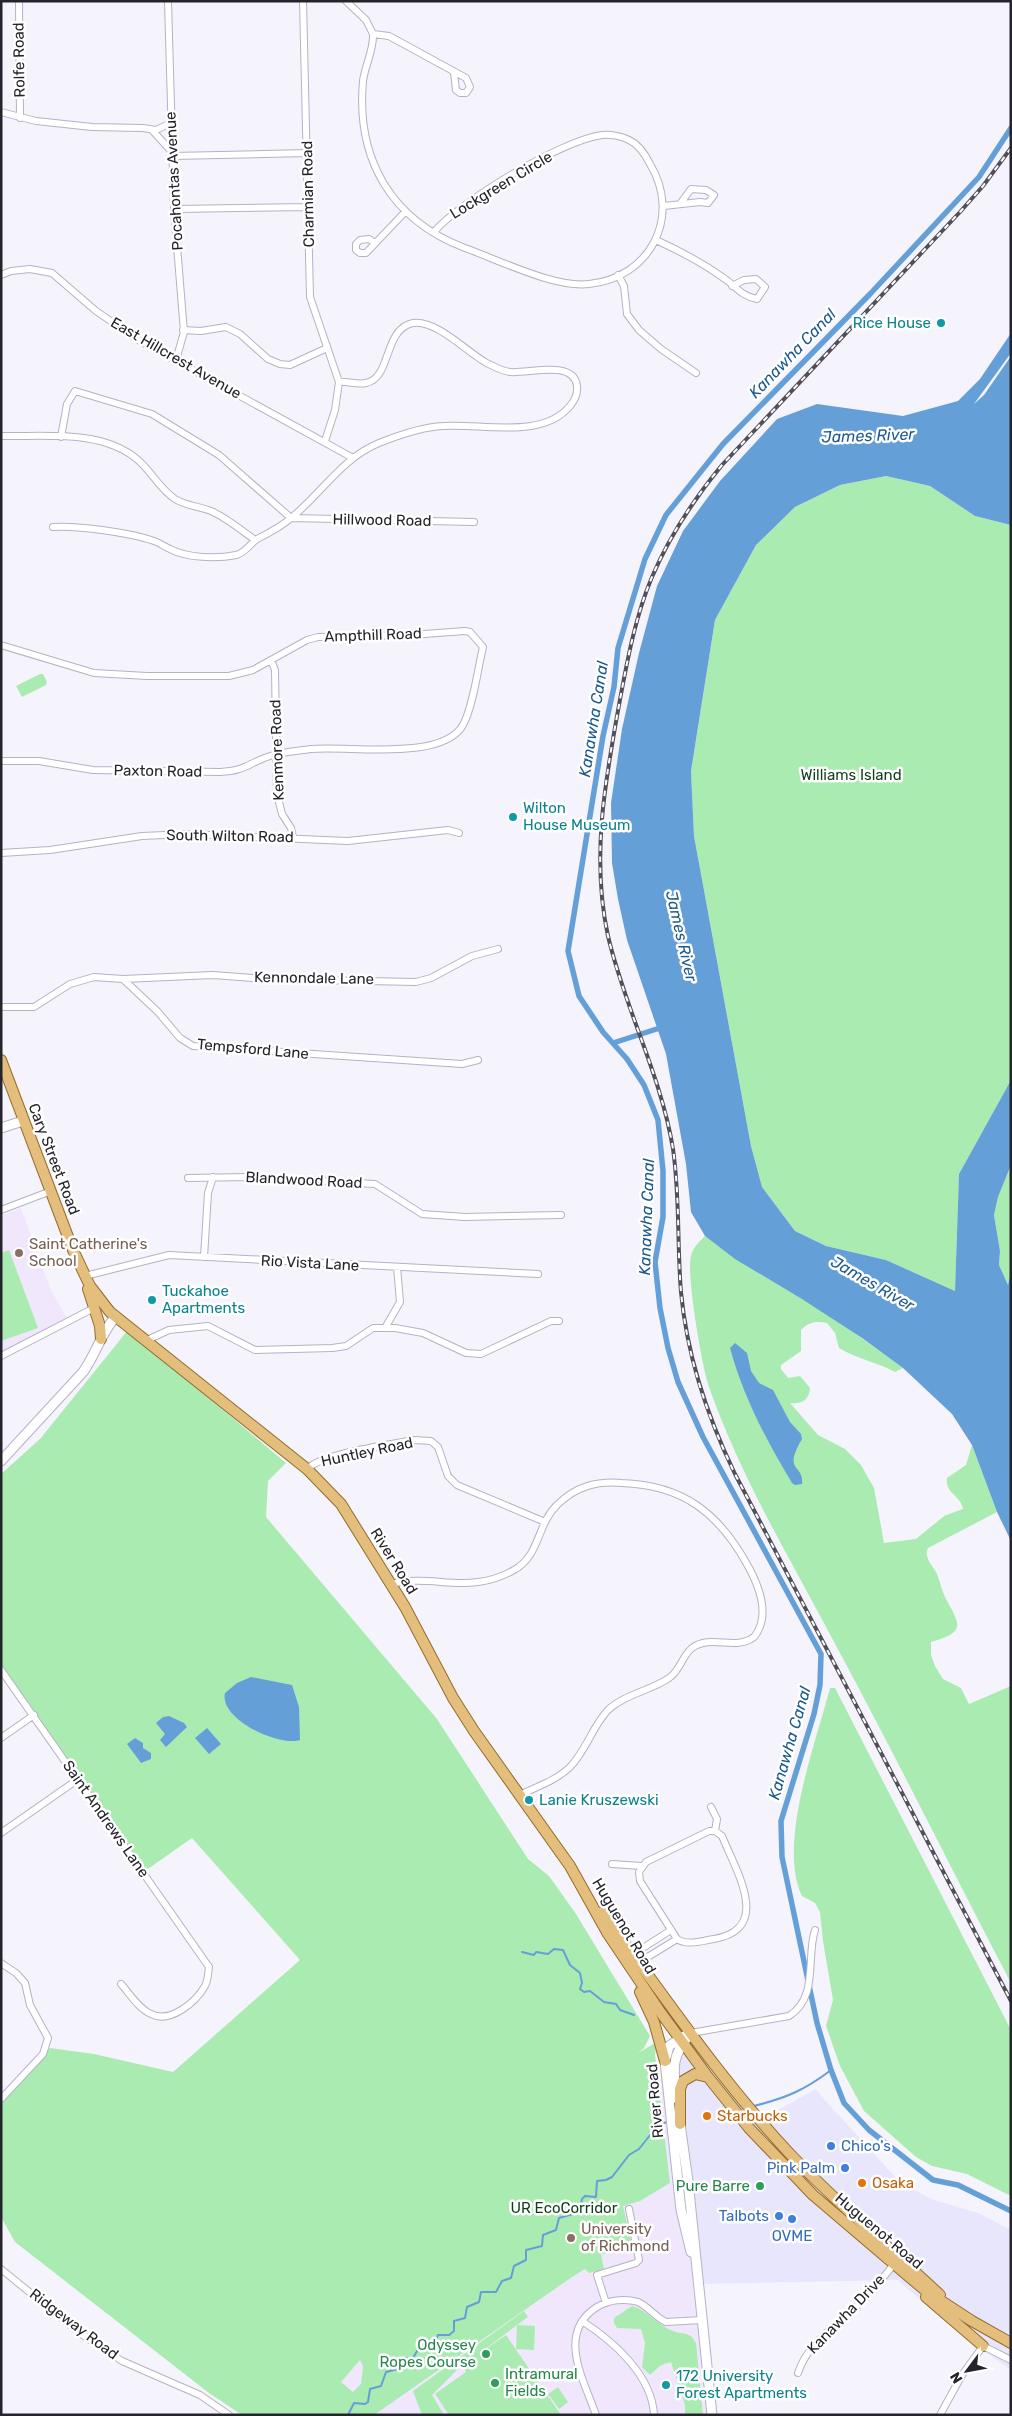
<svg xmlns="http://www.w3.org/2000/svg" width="1012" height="2416" font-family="Rubik,sans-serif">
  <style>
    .built { fill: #e8e6fd }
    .education { fill: #f1e7fc }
    .green { fill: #aaebb1; fill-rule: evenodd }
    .water { fill: #659fd8 }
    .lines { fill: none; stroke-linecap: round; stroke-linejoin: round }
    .stream { stroke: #659fd8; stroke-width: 2 }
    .canal { stroke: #659fd8; stroke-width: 5.5 }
    .minor-casing { stroke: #b4b2c6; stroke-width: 8 }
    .secondary-casing { stroke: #b4b2c6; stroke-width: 11 }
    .primary-casing { stroke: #956c29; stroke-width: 12 }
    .minor { stroke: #fff; stroke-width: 6 }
    .secondary { stroke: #fff; stroke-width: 9 }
    .primary { stroke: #e3be7d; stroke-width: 10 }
    .rail-casing { stroke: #515059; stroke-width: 4 }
    .rail { stroke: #fff; stroke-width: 2; stroke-dasharray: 5.5; stroke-linecap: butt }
    .culture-dot { fill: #0f9aa8; stroke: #fff; stroke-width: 2 }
    .education-dot { fill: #8d6e63; stroke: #fff; stroke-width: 2 }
    .food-dot { fill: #e8710a; stroke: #fff; stroke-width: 2 }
    .shop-dot { fill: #3f7fe0; stroke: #fff; stroke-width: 2 }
    .leisure-dot { fill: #2e9e5b; stroke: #fff; stroke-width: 2 }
    .labels { text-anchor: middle; stroke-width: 5; stroke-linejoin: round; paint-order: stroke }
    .street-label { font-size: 15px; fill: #25242c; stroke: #fff }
    .culture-label { font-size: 15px; fill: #0d838f; stroke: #fff; text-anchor: start }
    .park-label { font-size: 15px; fill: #103f1a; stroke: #fff }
    .education-label { font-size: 15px; fill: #785e54; stroke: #fff; text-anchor: start }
    .food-label { font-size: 15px; fill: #c56008; stroke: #fff; text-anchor: start }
    .shop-label { font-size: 15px; fill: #366cbe; stroke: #fff; text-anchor: end }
    .leisure-label { font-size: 15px; fill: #27864d; stroke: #fff; text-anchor: end }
    .water-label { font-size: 16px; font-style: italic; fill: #1c598f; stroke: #fff }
  </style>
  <rect width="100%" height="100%" fill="#f5f4fd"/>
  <path class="built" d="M691,2033l69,87 56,-31 6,8 78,85 31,17 47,14 33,17v140l-67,-49 -46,-41 -200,4 -24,-215z"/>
  <path class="education" d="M21,1208l30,82 16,28 -66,35v-137z
    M666,2065l13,127 17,76 16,147h-409l343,-341z"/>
  <path class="green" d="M886,476l44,10 45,30 36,9v555l-52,94 -4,117 -69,-31 -60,-14 -31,-15 -33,-44 -11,-41 -57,-310 -3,-65 24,-151 41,-75 39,-38 45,-22z
    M40,674h3l4,8 -1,3 -24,12 -6,-11z
    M1011,1165v106l-3,14 -9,-20 1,-14 -6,-36 4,-18z
    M705,1236c31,24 64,42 97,62 35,22 68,46 101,70l-8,4c-18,-10 -38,-13 -56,-24l-4,-15 -8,-10c-11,-2 -18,-1 -26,7v21l-20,14v4l7,9 12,-2 10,12c-1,13 -9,16 -20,15l28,32 27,14 16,16 13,23 10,55 32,-4 28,-23 19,-7c-2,-14 -18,-15 -16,-31l19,-13 6,-20 25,67 -69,36c-4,9 3,16 8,24 4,8 5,17 9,25 15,28 22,35 -14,45v13l4,11 8,13 18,9 8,16 42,-18v297c-57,-109 -112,-220 -170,-328 -46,-88 -99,-174 -132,-268 -7,-20 -23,-113 -18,-131 2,-9 8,-14 14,-20z
    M9,1250l29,78 -37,13v-88z
    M128,1330l158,133 -18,18 -2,36 171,202 91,140 21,17 27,38 74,122 -6,12 -6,5 19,-11 -2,13 15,128 -30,18 -17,5 10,44 -32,4 3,15 -15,4 -4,-4 -13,8 -198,138h-132l-33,-22 -194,-151 -14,-25v-113l49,-56 44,6 79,18 127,-112 -108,-122 -47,33 -144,-206v-191l39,-35zM360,2360l3,6 -2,18 -8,8 -12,-10z
    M830,1688h5l176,342v166l-44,-22 -35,-8 -16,-9 -52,-46 -24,-45 -14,-40 7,-26 -10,-59 -3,-29 -5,-9 -13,-7c-25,-51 14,-154 28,-208z
    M632,2306c17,5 25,19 41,25 7,3 13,1 19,6l4,6 7,72h-18v-10l-14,-43 -10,3 -11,10 -8,-8 3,-24 -4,-14 -24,-1 -3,-5v-5z
    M524,2311l4,6 -11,8 18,1 -1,24 -18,-1 1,-24 -40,30 29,-20 55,80h-112l-14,-21 31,-22 -4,-7 -30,30 12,20h-22l-9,-24z
    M558,2387l10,15 -9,7 -11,-15z"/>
  <path class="water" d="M1011,333v20l-37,51 10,-9 27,-39v169l-36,-9 -45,-30 -44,-10 -46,9 -45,22 -39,38 -41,75 -24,151 3,65 57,310 11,41 33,44 31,15 60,14 69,31 4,-117 52,-94v85l-13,32 -4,18 6,36 -1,14 9,20 3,-14v270l-14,-29 -25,-67 -20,-31 -49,-46 -41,-30 -60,-39 -67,-40 -30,-23 -14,-24 -5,-48 -20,-110 -39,-114 -9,-41 -6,-36 -1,-60 11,-74 17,-76 18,-67 26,-55 37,-50 57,-62 40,-15 86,12 55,-15 22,-22z
    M735,1343l12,10 4,18 8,12 14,7 17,32 11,12 1,5c-20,34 2,24 0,45l-7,1 -3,-2c-26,-43 -49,-87 -62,-135z
    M251,1677l41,8 7,22 1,33c-21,7 -81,-21 -75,-47l12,-10z
    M169,1716l15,7 3,4 -21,20 -6,-7 5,-6 -9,-11 7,-6z
    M207,1728l14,16 -12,10 -14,-16z
    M135,1738l8,5v5l8,5v6l-10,4 -14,-19z"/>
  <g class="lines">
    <path class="stream" d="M522,1952l12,3 2,-3 12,2 6,-5 9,1 7,15 10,8 2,10 -2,6 4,3 6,-1 14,11 12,2 4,6 14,5
      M754,2106c32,-8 51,-16 77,-36
      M348,2415l6,-12 11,1 3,-2 2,-13 11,-3 5,-14 12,-3 7,-11h8l7,-12 13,1 5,-12h11l5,-4v-10l11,-3 2,-11 12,-5 2,-10h15l6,-11 9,-3 3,-12 12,-6v-10l16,-4 1,-11 13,-5 3,-12 21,-6 2,-13 3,-3 11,1 1,-16 9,-1 6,-3 17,-22 10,-6 19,-24 9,-3"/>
    <path class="canal" d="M1011,128l-32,49 -108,116 -148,151 -57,71 -21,44 -27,89 -4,39 -11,49 -35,215 11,45 24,36 24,27 17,26 14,35 5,51v46l-8,45 5,46 8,40 10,34 25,55 118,217 -1,31 -6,29 -33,107 1,36 8,38 27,128 14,47 13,33 25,27 64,50 25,5 53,26
      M613,1043l50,-16"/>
    <g class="minor-casing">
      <path id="minor" d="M19,1l1,117
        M168,1l6,208 10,123 -8,28
        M303,1l7,296 29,85 -4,28 -10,31
        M346,1l20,19 7,14c1,16 -8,31 -10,47 -7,78 28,139 102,167 34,12 89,40 124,36 61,-6 93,-67 61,-120 -4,-8 -12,-20 -21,-24 -7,-4 -19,-6 -27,-5 -40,5 -143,67 -168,97
        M373,34l16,2 77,42 4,9 -4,6h-6l-4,-3 -2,-17
        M1,112l35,9 56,6 51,1 13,2 15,-7
        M152,130l20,22
        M172,156l136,-3
        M664,206l36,-4 8,1 6,-8 -8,-5 -15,-1 -11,15
        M174,209l135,-2
        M656,240c24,11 47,23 69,39 12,8 16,17 32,20l8,-12 -9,-8 -12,1 -12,6
        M375,243l-6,-4 -9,1 -4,4v6l4,3h6l39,-41
        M1,275l10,-4 19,-2 22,4 44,38 44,30 213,117
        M618,275l6,11 3,28 12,16 22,19 35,24
        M183,330l18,1 25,-4 14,7 28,25 12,5 10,1 37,-17
        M1,436c44,1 101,-7 137,24 13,11 22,29 37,39 11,7 24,7 36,12 16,7 30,19 44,29
        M61,437l6,-33 8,-13 77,23 67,41 72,63
        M291,518l183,4
        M53,527c23,-2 79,6 101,14 6,2 11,6 16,8 17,9 47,10 66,6 9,-2 14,-11 21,-16 12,-6 24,-12 34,-21 30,-24 51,-60 88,-75 20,-8 42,-16 64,-17 38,-3 99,14 127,-20 5,-6 8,-12 7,-20 -3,-27 -49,-12 -67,-14 -9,-1 -17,-6 -25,-10 -19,-11 -50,-43 -72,-39 -30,6 -21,55 -47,60 -9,2 -18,-2 -27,-1
        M1,645l93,28 53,3h82l24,-6 54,-30 11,-3 93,-2 54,-4 5,1 13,15c-5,21 -10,60 -20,78 -21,37 -115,20 -152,24 -13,2 -29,3 -41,7 -22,7 -24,15 -50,16l-127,-2 -54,-9h-38
        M271,660l4,10 2,124 5,20 9,14 2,9
        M1,853l49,-3 92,-14 46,-2 160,7 100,-11 11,3
        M123,979l90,-4 54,4 149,3 15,-4 41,-22 26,-7
        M1,1007h33l36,-23 24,-7 29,2 35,33 22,26 13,8 269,18 16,-4
        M188,1178l60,-1 127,7 47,30 43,3 96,-2
        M1,1210l50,-19
        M204,1257l4,-64 5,-16
        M85,1276l84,-21 369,19
        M385,1328l15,-26 -3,-35
        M145,1341l24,-11 39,-4 47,24 77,-2 14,-2 27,-18h22l28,5 43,20 15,1 70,-33h8
        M1,1356l93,-48
        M307,1469c16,-16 82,-24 107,-29l17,1 7,6 10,29 9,9 88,37
        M391,1584c43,-11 77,12 123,-14 26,-14 23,-46 43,-65 19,-19 40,-24 65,-22 61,2 97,30 126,83 11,20 23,50 6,71 -19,14 -43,-3 -62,11 -10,8 -12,23 -23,30 -19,13 -44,16 -61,32 -16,17 -22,41 -38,57 -13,13 -34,20 -50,28
        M1,1670l208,297c-1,6 -1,14 -4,19 -9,16 -35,38 -54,28 -12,-5 -21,-20 -30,-30
        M1,1738l33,-23
        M711,1807l6,12 -2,12
        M709,1831h6l7,5c14,35 51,93 -8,103 -13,2 -27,7 -37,0l-37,-58 -1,-9 7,-10z
        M1,1833l76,-53
        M612,1864l29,2
        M632,1955l39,-25
        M1,1963l15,10 9,10 5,22 18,33 -5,16 -42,45
        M638,1963l39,-24
        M691,2033l98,-17c30,-19 17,-59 26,-86
        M1,2269l80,65 41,27 78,34 29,20
        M606,2303l-9,-28 39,-12 3,-3 -10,-51
        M582,2321c31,20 70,54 72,94
        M798,2373c9,-29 37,-46 58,-66 14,-14 27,-29 39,-44
        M596,2415c-11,-33 -41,-82 1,-108 11,-7 28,-9 41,-5 11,5 17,15 28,20l36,-2
        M940,2415l22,-40 21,-29 28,14"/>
    </g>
    <g class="secondary-casing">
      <path id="secondary" d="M1,1128l22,-7
        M1,1461l82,-89c13,-18 18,-39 33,-56
        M684,2036l-15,10 -4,15 16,149 10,42
        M677,2099c-4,-30 -7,-42 14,-66
        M679,2117l9,64 24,234"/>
    </g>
    <g class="primary-casing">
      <path id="primary" d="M1,1060l72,190 17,36 20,26 197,157 34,35 64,103 48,91 21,33 96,135 38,68 53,79 47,64 41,51 64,67 81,69 32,27 46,30 39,22
        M88,1289l12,37 1,13
        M602,1912c61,82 118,168 189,243 47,49 99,93 149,140
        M640,1992l14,30 11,39
        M680,2124v-35l3,-8 12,-7 13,3
        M926,2297l57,49"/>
    </g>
    <use href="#minor" class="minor"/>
    <use href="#secondary" class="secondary"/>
    <use href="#primary" class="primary"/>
    <g class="rail-casing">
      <path id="rail" d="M1011,148l-28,38 -23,26 -238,253c-28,34 -52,70 -70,112 -17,40 -25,85 -33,128 -14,77 -28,153 -11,231 17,73 53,139 65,213 7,48 4,96 8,143 6,65 26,124 54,182l276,527"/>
    </g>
    <use href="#rail" class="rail"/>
  </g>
  <g class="culture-dot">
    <circle cx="941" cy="323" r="5"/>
    <circle cx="513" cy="817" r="5"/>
    <circle cx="152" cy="1300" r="5"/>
    <circle cx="529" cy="1800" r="5"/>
    <circle cx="666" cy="2385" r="5"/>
  </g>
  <g class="education-dot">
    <circle cx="19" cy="1253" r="5"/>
    <circle cx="571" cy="2238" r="5"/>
  </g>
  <g class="food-dot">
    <circle cx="707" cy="2116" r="5"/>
    <circle cx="862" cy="2183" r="5"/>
  </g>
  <g class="shop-dot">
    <circle cx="831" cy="2146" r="5"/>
    <circle cx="845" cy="2168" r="5"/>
    <circle cx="779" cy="2216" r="5"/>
    <circle cx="792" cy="2219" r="5"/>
  </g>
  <g class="leisure-dot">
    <circle cx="760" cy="2186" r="5"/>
    <circle cx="486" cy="2354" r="5"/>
    <circle cx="495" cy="2383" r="5"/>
  </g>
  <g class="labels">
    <g class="street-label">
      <text transform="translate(19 60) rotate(-91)" y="5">Rolfe Road</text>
      <text transform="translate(174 181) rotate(-93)" y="5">Pocahontas Avenue</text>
      <text transform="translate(501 185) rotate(-31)" y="5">Lockgreen Circle</text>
      <text transform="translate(308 194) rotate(-91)" y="5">Charmian Road</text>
      <text transform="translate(176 358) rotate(30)" y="5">East Hillcrest Avenue</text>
      <text transform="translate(382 520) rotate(1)" y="5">Hillwood Road</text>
      <text transform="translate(373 635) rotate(-2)" y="5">Ampthill Road</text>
      <text transform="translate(277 750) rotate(-92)" y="5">Kenmore Road</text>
      <text transform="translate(158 771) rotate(1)" y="5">Paxton Road</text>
      <text transform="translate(230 836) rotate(1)" y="5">South Wilton Road</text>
      <text transform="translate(314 978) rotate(1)" y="5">Kennondale Lane</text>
      <text transform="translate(253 1049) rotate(5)" y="5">Tempsford Lane</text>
      <text transform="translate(54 1159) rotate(69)" y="5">Cary Street Road</text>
      <text transform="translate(304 1180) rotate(3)" y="5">Blandwood Road</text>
      <text transform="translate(310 1263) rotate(3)" y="5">Rio Vista Lane</text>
      <text transform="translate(367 1452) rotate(-12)" y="5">Huntley Road</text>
      <text transform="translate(394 1561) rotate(58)" y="5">River Road</text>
      <text transform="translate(106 1819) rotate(55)" y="5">Saint Andrews Lane</text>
      <text transform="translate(624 1926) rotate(59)" y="5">Huguenot Road</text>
      <text transform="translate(655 2101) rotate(-95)" y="5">River Road</text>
      <text transform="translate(879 2231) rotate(40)" y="5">Huguenot Road</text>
      <text transform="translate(846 2314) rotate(-46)" y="5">Kanawha Drive</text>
      <text transform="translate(74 2324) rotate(37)" y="5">Ridgeway Road</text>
    </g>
    <g class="culture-label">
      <text x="931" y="328" text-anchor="end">Rice House</text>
      <text x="523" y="813">Wilton<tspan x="523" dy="17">House Museum</tspan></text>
      <text x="162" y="1296">Tuckahoe<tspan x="162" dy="17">Apartments</tspan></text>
      <text x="539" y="1805">Lanie Kruszewski</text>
      <text x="676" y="2381">172 University<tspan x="676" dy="17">Forest Apartments</tspan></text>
    </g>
    <g class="park-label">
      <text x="851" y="780">Williams Island</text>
      <text x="564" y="2213">UR EcoCorridor</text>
    </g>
    <g class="education-label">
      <text x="29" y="1249">Saint Catherine's<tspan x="29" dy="17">School</tspan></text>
      <text x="581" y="2234">University<tspan x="581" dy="17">of Richmond</tspan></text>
    </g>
    <g class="food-label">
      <text x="717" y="2121">Starbucks</text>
      <text x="872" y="2188">Osaka</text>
    </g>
    <g class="shop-label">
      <text x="841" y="2151" text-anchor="start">Chico's</text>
      <text x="835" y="2173">Pink Palm</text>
      <text x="769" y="2221">Talbots</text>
      <text x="792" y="2241" text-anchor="middle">OVME</text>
    </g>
    <g class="leisure-label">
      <text x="750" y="2191">Pure Barre</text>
      <text x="476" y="2350">Odyssey<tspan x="476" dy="17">Ropes Course</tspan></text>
      <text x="505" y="2379" text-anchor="start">Intramural<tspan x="505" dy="17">Fields</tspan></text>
    </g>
    <g class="water-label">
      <text transform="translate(792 353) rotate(-46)" y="6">Kanawha Canal</text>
      <text transform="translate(868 435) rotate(-2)" y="6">James River</text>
      <text transform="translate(593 719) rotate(-81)" y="6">Kanawha Canal</text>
      <text transform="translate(682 936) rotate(77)" y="6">James River</text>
      <text transform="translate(646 1217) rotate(-88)" y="6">Kanawha Canal</text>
      <text transform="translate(873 1283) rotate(30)" y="6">James River</text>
      <text transform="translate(789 1743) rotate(-74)" y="6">Kanawha Canal</text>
    </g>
  </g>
  <rect width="1012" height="2416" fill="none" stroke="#25242c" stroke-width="5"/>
  <g transform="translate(967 2371) rotate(238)" stroke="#ffffff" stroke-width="4" paint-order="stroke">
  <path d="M0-4L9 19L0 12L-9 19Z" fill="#25242c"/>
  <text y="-8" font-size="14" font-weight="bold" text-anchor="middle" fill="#25242c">N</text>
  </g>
</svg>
